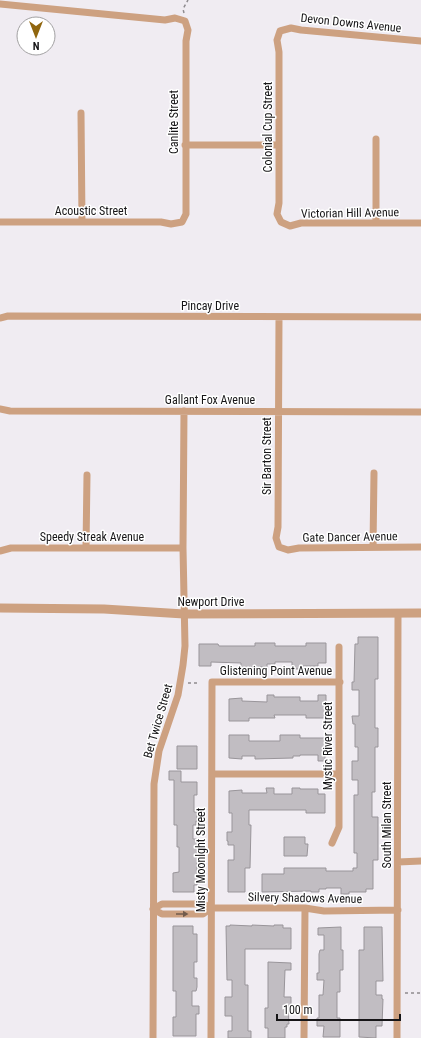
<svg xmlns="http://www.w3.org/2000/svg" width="421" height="1038" font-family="'Roboto Condensed',sans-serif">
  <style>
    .building { fill: #c1bdc2; stroke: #99959a }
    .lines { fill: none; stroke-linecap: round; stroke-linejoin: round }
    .path { stroke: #8e8b8f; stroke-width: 1.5; stroke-dasharray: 3 3; stroke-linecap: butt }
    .minor { stroke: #cda181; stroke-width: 7 }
    .tertiary { stroke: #cda181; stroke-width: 9 }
    .oneway { fill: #725b4c }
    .labels { text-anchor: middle; stroke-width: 3; stroke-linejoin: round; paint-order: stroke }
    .street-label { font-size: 12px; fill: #161517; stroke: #fff }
  </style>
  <rect width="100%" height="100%" fill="#f0ecf2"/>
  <path class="building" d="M358,637h20v42h-3v49h3v19h-3v45h-3v25h6v43h-5v29h-7v3h-17v2h-8v-6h-15v1h-7v3h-8v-1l-49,1v-18h22v-6h42v3h27v-3h4v-15h-3v-58h4v-15h-6v-19h6v-14h-3v-23h-2l-1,-8h7v-26h-7v-8h2l1,-38h3z
    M255,643h20v3h31v-3h20v20h-8v3h-18v3h-8v-7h-17v2h-8v3h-18v2h-8v-6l-30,-1v4h-12v-22h19l1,2h36z
    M267,695h7v2h26v4h18v-6h8v23h-20v-3h-32l1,3h-26v3h-20v-22l13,-1v3l25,1z
    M229,735h20v6h31v-6h20v3h25v23h-7v-6h-18v1h-7v2l-38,1v-3h-13v3l-13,-1z
    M177,746h20v23h-20z
    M169,771h12v11h16v13h-3v17h3v9h-1v4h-3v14h6v8h-2v38h-3v7h-21v-19l6,-1v-25h-2v-22h-3v-45h-5z
    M266,788h8v6h18v-6h8v1h18v5h7v19h-19v-3h-57v15h2l-1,43h-5v24h-17v-32h6v-15h-6v-4h-1v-9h5v-19h-3v-22l13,-1v3h25z
    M284,837h21v7h3l-1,12h-23z
    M230,925l22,1v-1l22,1v-1h9v3h8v21h-46v36h3v46h3v7h-23v-7h4v-15h-7v-19h7v-17h-5l-1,-54h4z
    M173,926h20v8h4v28h-3v16h3v9l-1,4h-4v15h7v8h-3v22h-23v-19h3v-26h-3z
    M341,927v23h2v20h-3v22h-3v26h3v19h-17l1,-11h-7v-8h2v-23h4l1,-15h-7v-7h2v-19l1,-4h4v-15h-6v-7z
    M364,927h18l1,54h-7v14h6v4h1l-1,27h-6v12l-17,-1v-87h5z
    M268,962l23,1v7h-6l-1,27h7v8h-3l1,19h-2v3h-2v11h-17v-10h-3v-20h3z"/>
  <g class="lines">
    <path class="path" d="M184,13l-1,-4 5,-9
      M188,683h10
      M405,993h16"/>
    <path class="minor" d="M0,4l165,16 10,-2 10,3 3,9 -2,11v173l-4,8 -11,2 -10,-2h-161
      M421,41l-120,-11 -10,-2 -11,3 -3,9 2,12v151l-2,11 4,8 9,4 11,-3h120
      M81,113l1,109
      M185,145h94
      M376,223v-84
      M279,317l-1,210 -2,11 3,9 9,3 11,-2 122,-1
      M0,318l8,-2 413,1
      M0,409l10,2 411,1
      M373,547l1,-74
      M86,548l1,-73
      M0,551l11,-3h172
      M212,774h127
      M332,843l7,-16v-180
      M398,862l23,-1
      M211,908l-8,6h-41l-9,-5 9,-5h41l8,4h94l19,3 74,-1
      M153,1038l1,-254 5,-33 19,-56 5,-30 2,-19 -2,-98 1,-137
      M211,1038l1,-356h128
      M304,1038l1,-130
      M397,1038l1,-425"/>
    <path class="tertiary" d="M0,608l104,1 80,5 237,-1"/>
  </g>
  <defs><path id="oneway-solid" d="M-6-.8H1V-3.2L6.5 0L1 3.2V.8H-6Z"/></defs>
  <use class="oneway" href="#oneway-solid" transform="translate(182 914)"/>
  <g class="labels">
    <g class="street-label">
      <text transform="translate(351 23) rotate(6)" y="4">Devon Downs Avenue</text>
      <text transform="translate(174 122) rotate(-90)" y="4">Canlite Street</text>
      <text transform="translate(268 127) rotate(-90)" y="4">Colonial Cup Street</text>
      <text x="91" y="215">Acoustic Street</text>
      <text transform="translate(350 213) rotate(-1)" y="4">Victorian Hill Avenue</text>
      <text x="210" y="310">Pincay Drive</text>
      <text x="210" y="404">Gallant Fox Avenue</text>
      <text transform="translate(267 456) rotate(-90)" y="4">Sir Barton Street</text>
      <text x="92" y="541">Speedy Streak Avenue</text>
      <text transform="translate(350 537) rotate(-1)" y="4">Gate Dancer Avenue</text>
      <text x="211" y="606">Newport Drive</text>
      <text x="276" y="675">Glistening Point Avenue</text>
      <text transform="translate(158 721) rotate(-74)" y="4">Bet Twice Street</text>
      <text transform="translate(328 746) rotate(-90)" y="4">Mystic River Street</text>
      <text transform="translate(387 825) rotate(-90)" y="4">South Milan Street</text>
      <text transform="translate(201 860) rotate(-90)" y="4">Misty Moonlght Street</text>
      <text transform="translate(305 898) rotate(1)" y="4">Silvery Shadows Avenue</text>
    </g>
  </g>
  <g transform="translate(36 36) rotate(180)"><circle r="19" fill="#ffffff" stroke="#a2a1a2"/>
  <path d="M0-3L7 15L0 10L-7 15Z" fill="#90660e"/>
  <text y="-6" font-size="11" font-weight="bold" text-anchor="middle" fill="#161517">N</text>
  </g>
  <path d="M277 1014v6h123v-6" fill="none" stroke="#161517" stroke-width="2"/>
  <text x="283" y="1014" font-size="12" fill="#161517" stroke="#ffffff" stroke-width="3" paint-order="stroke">100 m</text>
</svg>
